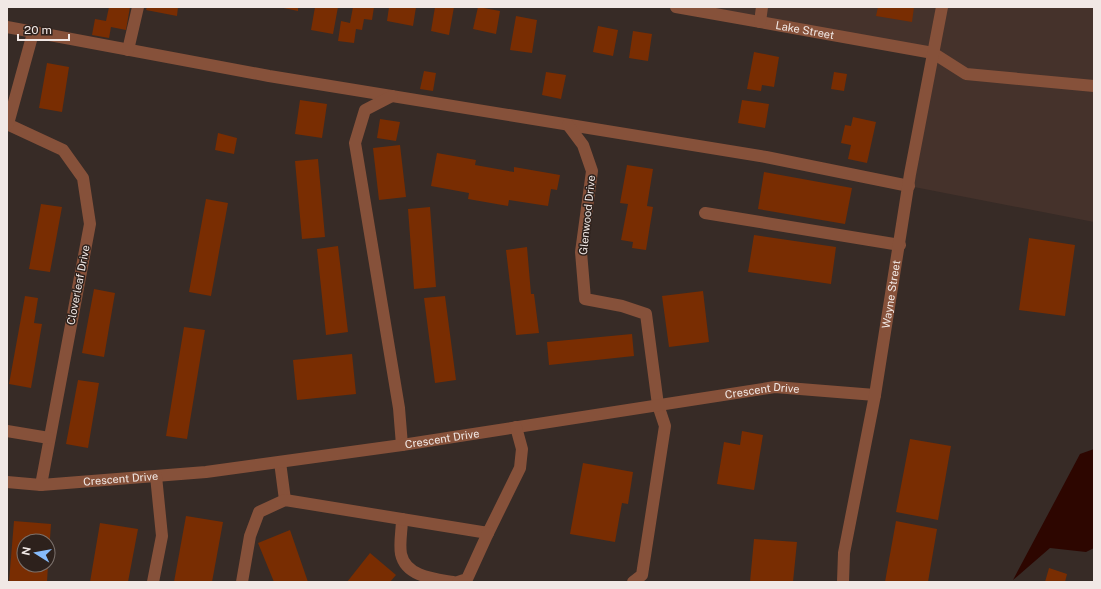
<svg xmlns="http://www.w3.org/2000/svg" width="1101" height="589" font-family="'Public Sans',sans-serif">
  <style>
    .built { fill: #45322b }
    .water { fill: #2d0600 }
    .building { fill: #792d02 }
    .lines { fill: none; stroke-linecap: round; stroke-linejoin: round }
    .minor { stroke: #86513a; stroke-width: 12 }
    .labels { text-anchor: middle; stroke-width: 3; stroke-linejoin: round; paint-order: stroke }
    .street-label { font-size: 11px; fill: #f1e8e5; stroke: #2d211c }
  </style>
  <rect width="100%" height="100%" fill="#372b26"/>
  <path class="built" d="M676,7h418v215l-185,-36 24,-133z"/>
  <path class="water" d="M1094,449v99l-8,4 -36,-4 -37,32 67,-126z"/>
  <path class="building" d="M109,7h21l-4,23 -15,-3 -2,11 -17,-3 3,-16 11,2z
    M147,7h31l-1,9 -31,-6z
    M279,7h19v4z
    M315,7h23l-5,27 -22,-4z
    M353,7h21l-2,13 -8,-1 -2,11 -6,-1 -2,14 -16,-2 3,-20 9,2z
    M389,7h27l-3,19 -26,-5z
    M435,7h19l-5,28 -18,-4z
    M478,7l22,4 -4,23 -23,-5z
    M878,7h36l-2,15 -36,-6z
    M516,16l21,4 -5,33 -22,-3z
    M598,26l20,4 -5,26 -20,-4z
    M633,31l19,3 -4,27 -19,-3z
    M754,52l25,5 -5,30 -12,-2 -1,6 -14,-2z
    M47,63l22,4 -7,45 -23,-4z
    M424,71l12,2 -3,18 -13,-2z
    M546,72l20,3 -5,24 -19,-4z
    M834,72l13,2 -3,17 -13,-2z
    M300,100l27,4 -5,34 -27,-4z
    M742,100l27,4 -4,24 -27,-5z
    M853,117l23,5 -9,41 -19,-4 3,-14 -10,-2 4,-18 6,1z
    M380,119l20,3 -4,19 -19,-3z
    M218,133l19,5 -3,16 -19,-4z
    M400,145l6,52 -27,3 -6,-52z
    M437,153l39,7 -1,5 39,7v-5l46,8 -3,15 -6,-1 -3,17 -39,-6 -1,6 -40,-7 1,-6 -38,-7z
    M318,159l7,78 -23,2 -7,-78z
    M627,165l26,4 -6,37 6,1 -7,43 -14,-2 1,-6 -12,-2 7,-36 -8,-1z
    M764,172l88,16 -7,36 -87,-15z
    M206,199l22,4 -17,93 -22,-4z
    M41,204l21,3 -12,65 -21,-3z
    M430,207l6,80 -22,2 -6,-80z
    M754,235l82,12 -5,37 -83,-12z
    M1029,238l46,7 -10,71 -46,-6z
    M338,246l10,86 -22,3 -9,-86z
    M527,247l4,47h3l5,39 -23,2 -10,-85z
    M94,289l21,4 -11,64 -22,-4z
    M703,291l6,51 -40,5 -7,-51z
    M25,296l13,2 -4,25 8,1 -11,64 -22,-4z
    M445,296l11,84 -21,3 -11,-85z
    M184,327l21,3 -18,109 -21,-3z
    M632,334l2,22 -85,9 -2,-23z
    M352,354l4,40 -59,6 -4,-40z
    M78,380l21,3 -11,65 -22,-4z
    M742,431l21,4 -9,55 -37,-6 7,-42 16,3z
    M910,439l41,7 -13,74 -42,-8z
    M583,463l50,9 -5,32 -6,-1 -7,39 -45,-8z
    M186,516l37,6 -11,60h-38z
    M14,521l37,3 -2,29 -1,-12h-24v24h24l-1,17h-38z
    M896,521l41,8 -9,53h-43z
    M100,523l38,6 -10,53h-38z
    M290,530l18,52h-34l-16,-39z
    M754,539l43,3 -4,40h-43z
    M370,553l26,22 -6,7h-43z
    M1049,568l18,6 -2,8h-20z"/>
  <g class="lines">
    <g class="minor">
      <path id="s1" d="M676,7l257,46 33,21 128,12"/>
      <path d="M760,22l2,-15"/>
      <path d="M7,27l262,49 497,81 143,29"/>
      <path d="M128,50l10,-43"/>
      <path d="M392,96l-27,14 -10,33 44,265 3,37"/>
      <path d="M7,124l56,26 20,28 7,46 -49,261"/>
      <path d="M8,124l25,-91"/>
      <path d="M568,125l15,20 9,26 -11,81 4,47 37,7 24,8 12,91 7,21 -23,149 -9,7"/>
      <path d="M705,213l195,32"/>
      <path d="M7,431l42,7"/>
      <path d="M280,462l5,38"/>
      <path id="s2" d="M7,482l34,3 165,-13 196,-27 373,-58 100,8"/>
      <path d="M402,519c0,11 -3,24 -1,35 5,23 34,25 52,28"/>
      <path d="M153,582l9,-46 -6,-60"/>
      <path d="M242,582l8,-46 9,-24 26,-12 203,33 32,-65 2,-19 -6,-22"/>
      <path d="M458,582l9,-3 21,-46"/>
      <path id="s3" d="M843,582l1,-29 31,-158 35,-221 32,-167"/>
    </g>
  </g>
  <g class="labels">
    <g class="street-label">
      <text dy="4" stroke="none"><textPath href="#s1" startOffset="131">Lake Street</textPath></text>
      <text transform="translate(587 215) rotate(-84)" y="4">Glenwood Drive</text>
      <text transform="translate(78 285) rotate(-79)" y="4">Cloverleaf Drive</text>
      <text dy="4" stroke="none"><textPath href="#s3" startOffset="292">Wayne Street</textPath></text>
      <text dy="4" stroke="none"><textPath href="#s2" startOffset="762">Crescent Drive</textPath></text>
      <text dy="4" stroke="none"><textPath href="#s2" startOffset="438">Crescent Drive</textPath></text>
      <text dy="4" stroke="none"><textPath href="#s2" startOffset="114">Crescent Drive</textPath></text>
    </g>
  </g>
  <rect width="1101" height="589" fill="none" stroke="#f1e8e5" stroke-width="16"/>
  <g transform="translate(36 553) rotate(281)"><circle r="19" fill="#2d211c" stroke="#7b716c"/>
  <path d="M0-3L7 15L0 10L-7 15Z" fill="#86bbfb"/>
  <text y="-6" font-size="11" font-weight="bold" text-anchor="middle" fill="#f1e8e5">N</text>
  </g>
  <path d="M18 34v6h51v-6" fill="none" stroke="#f1e8e5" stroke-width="2"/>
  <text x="24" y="34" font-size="12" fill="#f1e8e5" stroke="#2d211c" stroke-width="3" paint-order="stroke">20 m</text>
</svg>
